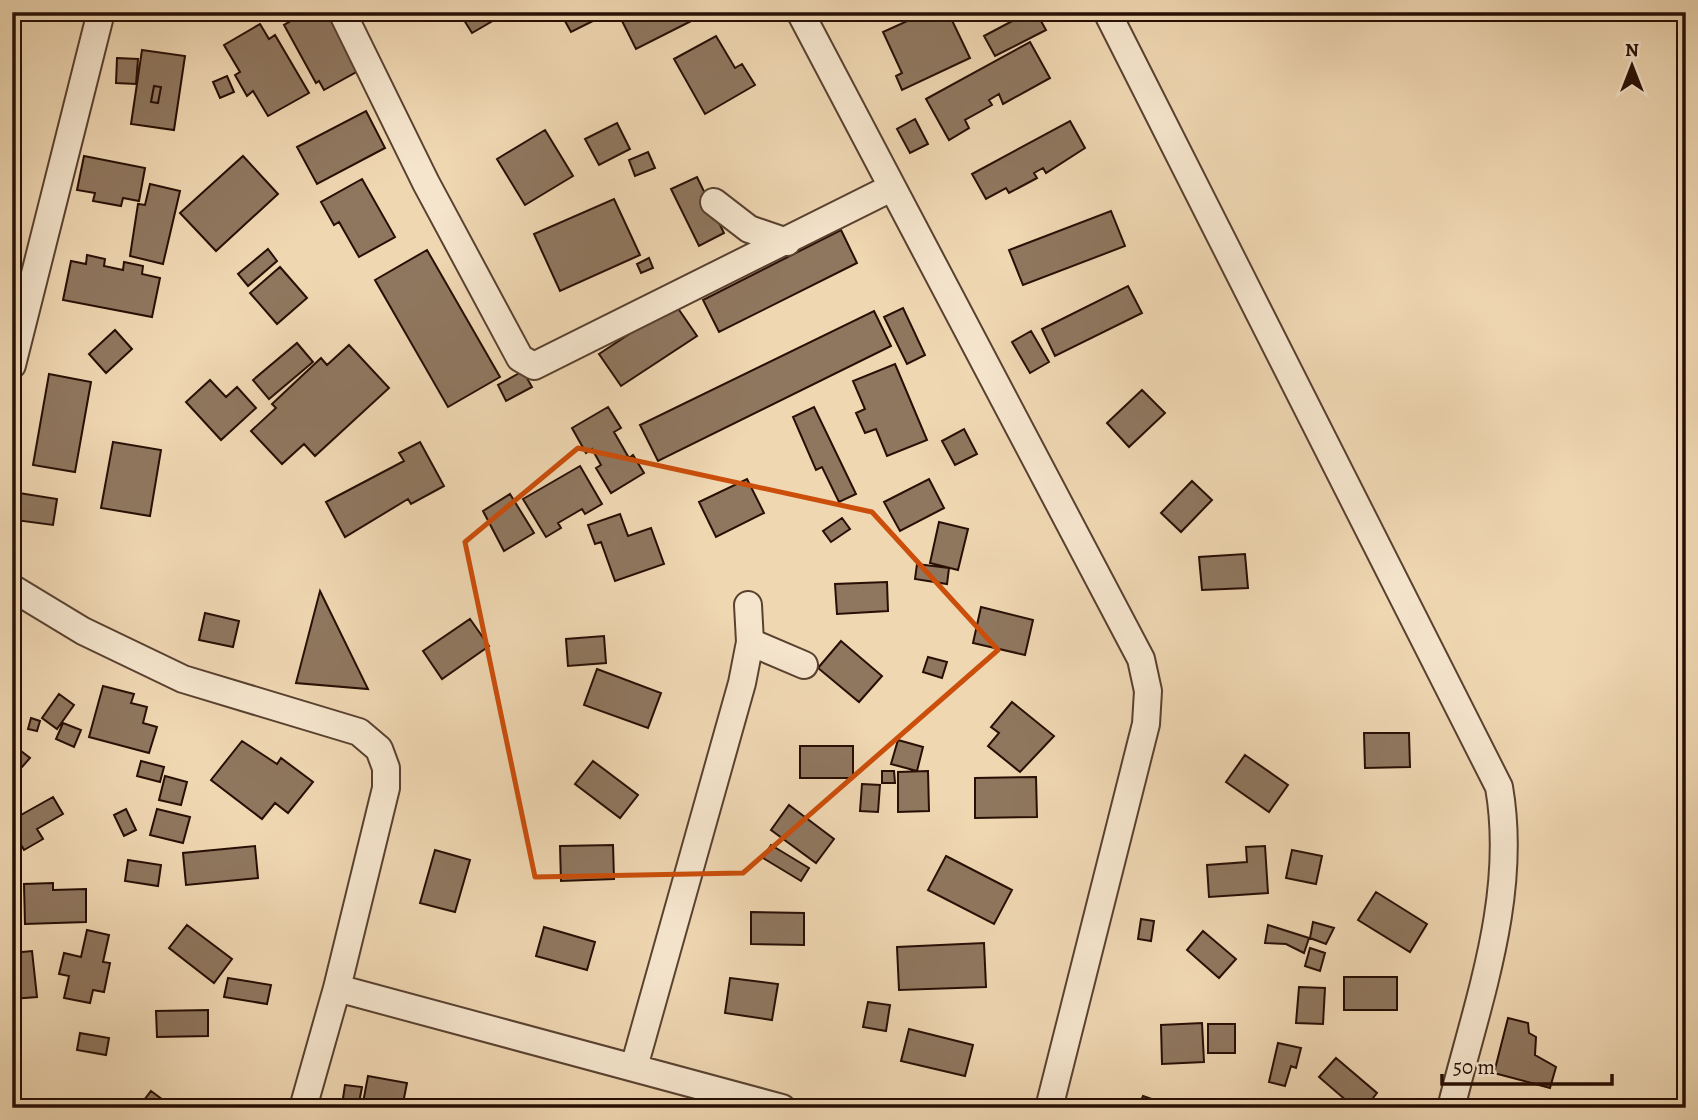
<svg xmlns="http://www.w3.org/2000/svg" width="1698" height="1120" font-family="Alegreya,serif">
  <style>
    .building { fill: #8f775f; stroke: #270f05; stroke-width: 2; fill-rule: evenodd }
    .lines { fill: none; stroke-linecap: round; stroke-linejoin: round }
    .minor-casing { stroke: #594130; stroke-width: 30 }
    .minor { stroke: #f5e5cd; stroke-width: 26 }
    .marked { fill: none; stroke: #cb4e0b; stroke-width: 5; stroke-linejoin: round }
  </style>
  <rect width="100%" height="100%" fill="#efd7b2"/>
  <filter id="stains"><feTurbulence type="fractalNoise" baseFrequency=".00286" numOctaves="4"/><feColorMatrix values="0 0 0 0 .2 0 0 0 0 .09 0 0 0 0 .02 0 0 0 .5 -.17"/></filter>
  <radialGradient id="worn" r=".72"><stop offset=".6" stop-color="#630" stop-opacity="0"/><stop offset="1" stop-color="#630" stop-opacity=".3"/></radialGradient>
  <path class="building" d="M307,12h23l28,59 -34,19 -5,-9 -3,2 -32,-58z
    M459,12h49l-36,21z
    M560,12h46l1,2 -36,18z
    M630,12h79l-73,37 -16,-32z
    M948,12l22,46 -68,32 -6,-14 6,-3 -19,-41 44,-20z
    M1015,12h21l10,18 -51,26 -11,-20 34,-18z
    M260,24l9,15 6,-4 34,58 -41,23 -15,-25 -6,5 -12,-21 5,-3 -16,-27z
    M716,36l19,32 7,-4 13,21 -50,29 -31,-55z
    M1030,42l20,36 -47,26 -4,-10 -10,6 3,5 -27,15 4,8 -20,12 -23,-41z
    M142,50l43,6 -11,74 -43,-6zM154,86l7,1 -3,16 -7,-1z
    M117,58l21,1 -2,25 -20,-1z
    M227,76l7,16 -14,6 -7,-16z
    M154,86l7,1 -3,16 -7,-1z
    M366,111l19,37 -68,36 -20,-37z
    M915,119l13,25 -18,9 -13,-24z
    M1070,121l15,27 -39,25 -3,-5 -9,5 3,5 -28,15 -3,-5 -20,11 -14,-25z
    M617,123l13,26 -31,16 -14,-26z
    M545,130l28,46 -48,29 -28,-46z
    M648,152l7,16 -20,8 -6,-16z
    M84,156l61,12 -6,33 -16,-3 -2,8 -28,-5 2,-8 -18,-3z
    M243,156l35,38 -62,57 -36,-38z
    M697,177l27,56 -25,13 -28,-57z
    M362,179l33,58 -36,20 -20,-35 -5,3 -13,-23z
    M150,184l30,7 -17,73 -33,-8 8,-52 7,1z
    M614,199l26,56 -80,36 -26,-57z
    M1111,211l14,35 -102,39 -14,-35z
    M841,230l16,33 -138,69 -16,-32z
    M268,249l9,12 -29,25 -10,-12z
    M427,250l73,127 -52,30 -73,-127z
    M87,255l18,4 -1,7 19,4 1,-8 19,4 -1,8 18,4 -8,39 -89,-17 8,-39 15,3z
    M649,258l4,10 -12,5 -4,-9z
    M280,267l27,31 -30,26 -27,-31z
    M1128,286l14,27 -87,43 -13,-27z
    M675,304l22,32 -76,50 -22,-32z
    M903,308l22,47 -18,9 -23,-47z
    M874,311l17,35 -233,115 -18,-36z
    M115,330l17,19 -26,24 -17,-19z
    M1031,331l18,31 -19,11 -18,-31z
    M297,343l16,19 -44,37 -16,-19z
    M349,345l40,43 -74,68 -11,-12 -22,20 -31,-33 25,-23 -4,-4 49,-46 6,7z
    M895,364l32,76 -40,16 -11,-27 -11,4 -9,-20 9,-4 -12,-28z
    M523,371l9,16 -26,14 -8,-16z
    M49,374l42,8 -16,90 -42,-7z
    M210,380l16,17 11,-10 19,21 -35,32 -35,-38z
    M1142,390l23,23 -36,34 -22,-24z
    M608,407l13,21 -7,4 15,26 4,-3 11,18 -33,20 -15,-25 5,-3 -9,-16 -6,4 -14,-25z
    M814,407l42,87 -17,8 -17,-35 -6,3 -23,-53z
    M964,429l13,25 -22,11 -13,-24z
    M113,442l48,8 -11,66 -49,-8z
    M420,442l24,44 -33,18 -3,-5 -63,38 -19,-35 78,-41 -5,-8z
    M580,466l22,38 -17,10 -3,-5 -24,14 3,5 -15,9 -23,-38z
    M747,479l17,34 -48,24 -17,-35z
    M929,479l15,29 -44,23 -16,-29z
    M1192,481l20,19 -31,32 -20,-19z
    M19,493l38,6 -4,26 -38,-5z
    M510,494l24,39 -30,18 -21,-40z
    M620,514l8,22 23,-8 13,36 -49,17 -14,-39 -6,2 -7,-19z
    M842,518l8,11 -19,13 -8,-11z
    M939,522l29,7 -10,41 -28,-7z
    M1245,554l3,34 -46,2 -3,-33z
    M917,564l32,4 -2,16 -32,-5z
    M887,582l1,29 -51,3 -2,-30z
    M320,591l48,98 -72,-6z
    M981,607l52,13 -8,35 -52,-12z
    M205,613l34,8 -6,26 -34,-7z
    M470,619l19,27 -47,33 -19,-28z
    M604,636l2,27 -38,3 -2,-27z
    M841,641l41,35 -23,26 -41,-34z
    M928,657l19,5 -5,16 -19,-6z
    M597,669l64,24 -13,35 -64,-23z
    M103,686l31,8 -3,9 16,4 -4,16 14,4 -8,26 -60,-16z
    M59,694l15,11 -17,24 -15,-11z
    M1012,702l42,34 -34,36 -32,-26 11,-13 -8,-6z
    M31,718l9,3 -3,10 -9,-2z
    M63,723l18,7 -7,17 -18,-8z
    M1364,733h45l1,34 -45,1z
    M898,740l25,7 -6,24 -26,-7z
    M242,741l35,23 4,-6 32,24 -25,31 -13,-10 -13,16 -51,-39z
    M800,746h53v32h-53z
    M21,751l9,7 -17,19 -1,-16z
    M1245,755l43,30 -19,27 -43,-30z
    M141,761l23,6 -4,15 -23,-6z
    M593,761l45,34 -18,23 -45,-34z
    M882,771h12l1,12h-13z
    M928,771l1,40 -31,1v-40z
    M165,776l22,6 -6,23 -22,-5z
    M1036,777l1,40 -62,1v-40z
    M862,784l18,1 -2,27 -18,-1z
    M53,797l10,17 -26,15 6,10 -19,11 -12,-21v-9z
    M789,805l45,34 -18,24 -45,-33z
    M126,809l10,21 -12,6 -10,-21z
    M157,809l33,8 -7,26 -33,-8z
    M613,845l1,34 -53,2 -1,-35z
    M771,845l38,23 -8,13 -38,-23z
    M255,846l3,32 -72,7 -3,-32z
    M1265,846l3,47 -59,4 -2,-32 40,-3 -1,-15z
    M435,850l35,10 -15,52 -35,-9z
    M1292,850l30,6 -6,28 -30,-6z
    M946,856l66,34 -18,34 -66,-34z
    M128,860l33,5 -3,21 -33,-5z
    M53,883v7l33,-1v33l-61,2 -1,-40z
    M1376,892l51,32 -17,28 -52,-32z
    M751,912l53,1v32l-53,-1z
    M1141,919l13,2 -3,20 -13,-2z
    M1313,922l21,6 -8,16 -16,-6z
    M187,925l45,34 -18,24 -45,-35z
    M1268,925l41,13 -5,15 -18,-9 -21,-1z
    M544,927l51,15 -8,28 -51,-14z
    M87,930l22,5 -6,27 7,1 -6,29 -11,-2 -3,13 -26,-5 5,-22 -10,-2 5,-21 17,4z
    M1203,931l33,28 -17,19 -32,-28z
    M984,943l2,44 -87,3 -2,-43z
    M1310,948l15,5 -5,18 -15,-5z
    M32,951l5,46 -25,2v-46z
    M1344,977h53v33h-53z
    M228,978l43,7 -4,19 -43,-7z
    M730,978l48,6 -6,36 -47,-7z
    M1299,987l26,1 -2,36 -27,-1z
    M868,1002l22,3 -4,26 -23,-4z
    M208,1010v26l-51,1 -1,-26z
    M1508,1018l20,5 1,10 7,4 -1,18 21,12 -6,21 -56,-15z
    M1202,1023l2,39 -42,2 -1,-39z
    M1208,1024h27v29h-27z
    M909,1029l64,16 -8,31 -64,-15z
    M80,1033l29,5 -3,17 -29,-5z
    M1278,1043l23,5 -5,20 -5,-2 -6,20 -16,-4z
    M1336,1058l41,35 -12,15h-10l-36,-31z
    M368,1076l39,7 -5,25h-40z
    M345,1085l17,2 -4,21 -16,-3z
    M151,1091l23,17h-36z
    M1143,1096l34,12h-39z"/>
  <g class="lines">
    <g class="minor-casing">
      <path id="minor" d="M342,12l84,171 94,175 14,8 357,-178
        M800,12l341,647 7,32 -2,33 -97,384
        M1107,12l392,775c19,109 -22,216 -48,321
        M714,202l35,27 38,13
        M12,365l89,-353
        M12,588l71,43 100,48 176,53 20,17 7,19v20l-49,200 -34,120
        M750,642l54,23
        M337,988l445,120
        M634,1067l108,-384 8,-41 -2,-37"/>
    </g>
    <use href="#minor" class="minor"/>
  </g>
  <path class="marked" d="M578,448l294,64 126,138 -255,223 -208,4 -70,-335z"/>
  <rect width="1698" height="1120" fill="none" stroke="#efd7b2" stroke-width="42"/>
  <rect x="14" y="14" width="1670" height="1092" fill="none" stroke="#270f05" stroke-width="3.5"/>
  <rect x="21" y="21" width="1656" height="1078" fill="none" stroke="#270f05" stroke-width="2"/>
  <g transform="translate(1632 66)" stroke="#f5e5cd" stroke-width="5" paint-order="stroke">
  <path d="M0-5L12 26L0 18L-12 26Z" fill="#270f05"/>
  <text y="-10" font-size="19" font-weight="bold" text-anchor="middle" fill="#270f05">N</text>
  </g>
  <path d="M1442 1074v10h170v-10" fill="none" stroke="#270f05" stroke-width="3.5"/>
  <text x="1453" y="1074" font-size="21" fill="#270f05" stroke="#f5e5cd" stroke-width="5" paint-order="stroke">50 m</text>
  <rect width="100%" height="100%" filter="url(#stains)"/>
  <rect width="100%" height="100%" fill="url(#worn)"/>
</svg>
